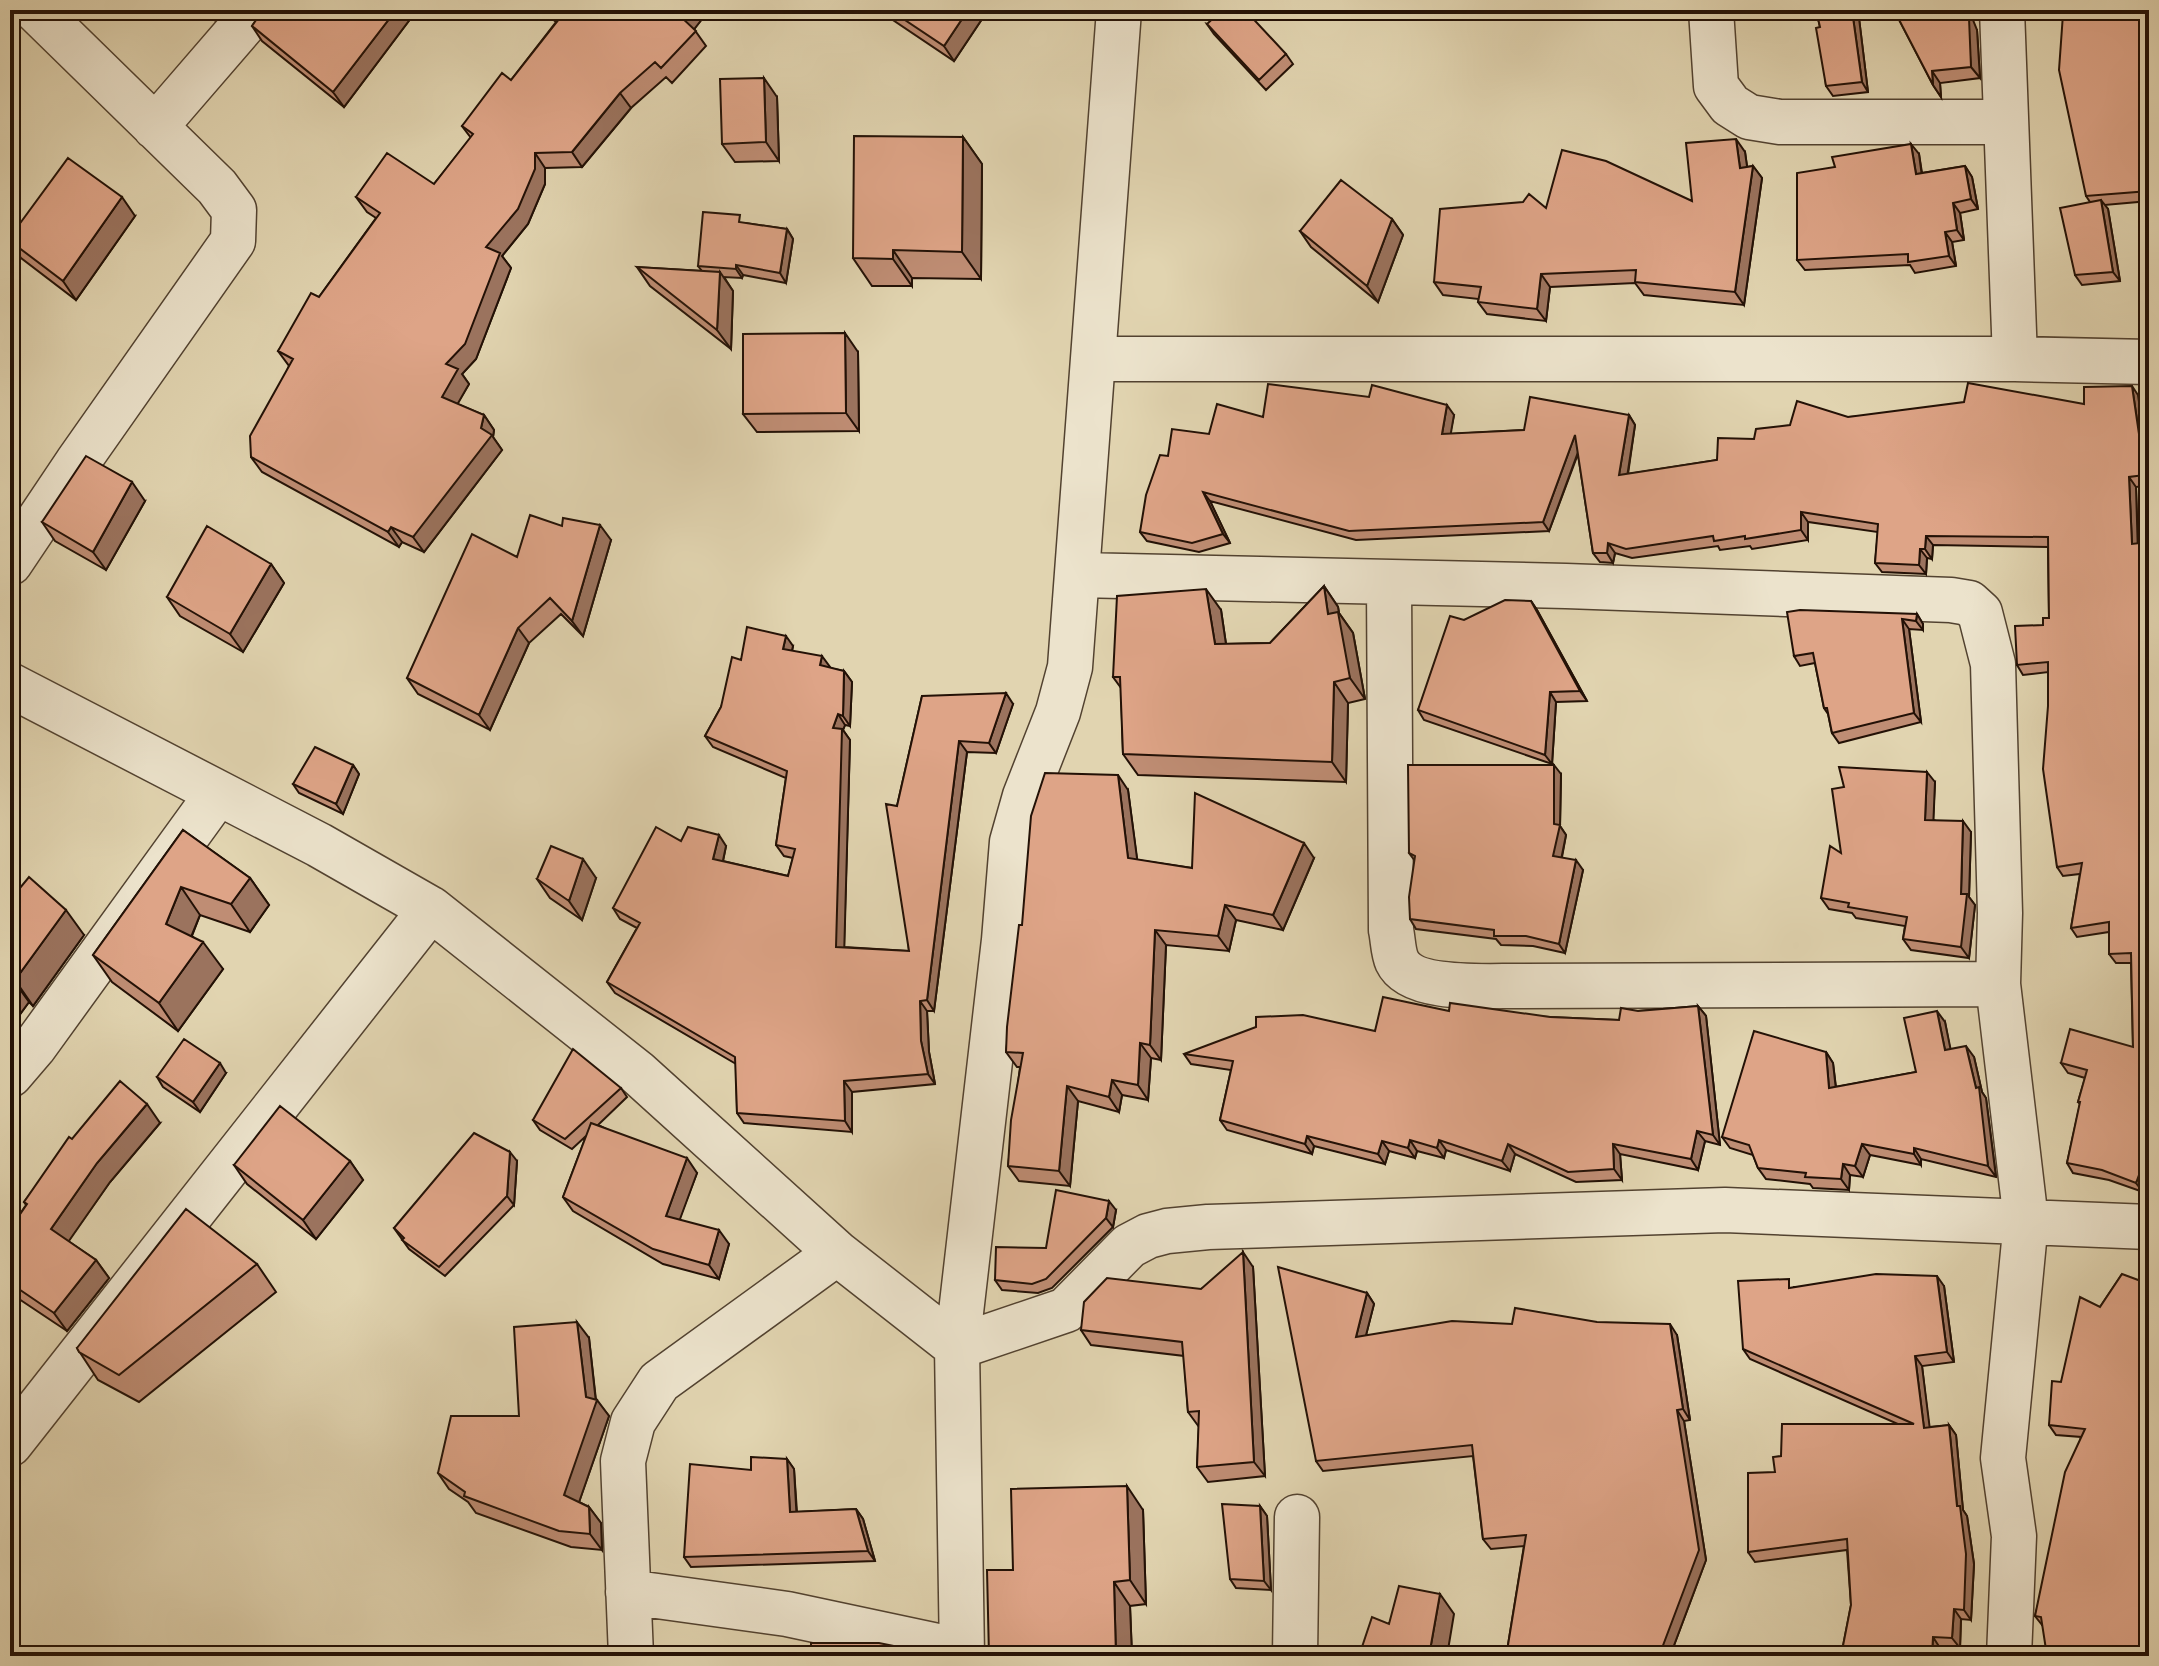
<svg xmlns="http://www.w3.org/2000/svg" width="2159" height="1666" font-family="'Old Standard TT',serif">
  <style>
    .lines { fill: none; stroke-linecap: round; stroke-linejoin: round }
    .minor-casing { stroke: #524230; stroke-width: 47 }
    .minor { stroke: #ece3cc; stroke-width: 44 }
    .wall { fill: #bf8d74; stroke: #231106; stroke-width: 2 }
    .shaded-wall { fill: #9b735e; stroke: #231106; stroke-width: 2 }
    .building { fill: #dea487; stroke: #231106; stroke-width: 2 }
  </style>
  <rect width="100%" height="100%" fill="#e1d4b0"/>
  <filter id="stains"><feTurbulence type="fractalNoise" baseFrequency=".0025" numOctaves="4"/><feColorMatrix values="0 0 0 0 .2 0 0 0 0 .09 0 0 0 0 .02 0 0 0 .5 -.17"/></filter>
  <radialGradient id="worn" r=".72"><stop offset=".6" stop-color="#630" stop-opacity="0"/><stop offset="1" stop-color="#630" stop-opacity=".3"/></radialGradient>
  <g class="lines">
    <g class="minor-casing">
      <path id="minor" d="M1119,10l-49,657 -12,45 -33,84 -13,46 -8,98 -47,407 109,-37 63,-64 19,-10 19,-5 41,-4 517,-17 424,17
        M1711,10l5,76 14,19 19,12 31,5h226
        M2002,10l13,349
        M155,127l101,-117
        M1093,359h922l134,3
        M10,563l67,-100 156,-222 1,-31 -17,-23 -181,-177
        M1078,575l488,11 385,14 18,3 11,10 13,51 7,249 -2,71 28,237 -23,237 11,78 -5,120
        M1389,583l2,347c2,9 2,22 6,31 15,32 96,24 126,25l475,-2
        M10,685l309,160 112,64 207,164 199,180 120,94 5,309
        M10,1075l24,-28 184,-254
        M10,1444l421,-535
        M628,1592l159,22 174,37
        M631,1656l-8,-195 10,-39 26,-40 178,-129
        M1295,1656l2,-139"/>
    </g>
    <use href="#minor" class="minor"/>
  </g>
  <path class="wall" d="M204,10h19l-8,10z
    M263,10h154l-73,97 -82,-66 -10,-15z
    M542,10h167l-15,19 12,17 -34,37 -6,-6 -35,31 -49,59 -37,1v16l-17,40 -26,32 9,12 -35,91 -14,15 7,10 -12,20 27,11 10,15 -1,7 9,13 -78,102 -22,-10 -3,5 -137,-75 -11,-15 38,-91 -11,-15 41,-54 57,-79 -9,-6 -11,-15 78,-13 37,-46 -9,-12 49,-46 45,-58z
    M878,10h101l5,6 -30,45z
    M1816,10h42l10,82 -35,4 -7,-10 -6,-59z
    M1894,10l83,20 3,48 -40,5 1,14 -8,-12z
    M2149,10v191l-45,4 4,4 12,72 -38,4 -7,-10 15,-73 -4,-6 -6,-181z
    M1207,24l79,30 7,10 -27,26 -52,-56z
    M777,97l2,64 -44,1 -13,-18z
    M963,137l19,27 -1,115 -69,-1v8h-40l-19,-28z
    M1745,152l2,15 6,-1 9,12 -18,127 -100,-10 -9,-12 -85,4 -4,34 -59,-7 -9,-12 1,-3 -36,-4 -9,-13 112,-74 146,-7z
    M1919,154l3,19 43,-7 7,11 6,32 -18,4 4,27 -12,2 4,24 -41,7 -5,-8 -105,5 -8,-10z
    M135,216l-59,84 -55,-42 -11,-16v-5z
    M1392,219l11,16 -25,67 -67,-55 -11,-16z
    M745,223l42,6 6,10 -7,44 -43,-8 -1,3 -18,-1 9,14 -2,58 -81,-63 -13,-19 65,4 -4,-5z
    M858,352l1,79 -102,1 -14,-18z
    M2138,395l11,74v16l-13,2 2,57 11,-2v633l-6,17 -34,-12 -36,-7 -6,-10 13,-59 -2,-2 7,-24 -17,-5 -7,-10 72,-16 -2,-84h-15l-7,-9v-22l-32,5 -6,-9 9,-54 -17,2 -6,-9 -9,-195 -25,3 -6,-10 26,-40 6,-7 -1,-71 -115,-2 -1,14 -5,-1 -1,16 -44,-2 -7,-9 3,-31 -70,-10v18l-56,9 -2,-3 -30,4 -2,-4 -86,12 -17,-5 -2,10 -13,-1 -7,-9 -15,-99 -29,77 -193,9 -146,-39 20,42 -31,9 -52,-11 -7,-9 28,-76 41,-22 54,-17 191,-2 -4,19 74,-4 105,-15 6,10 -7,49 89,-14 37,-21 94,-22 236,-13z
    M145,501l-39,69 -51,-29 -13,-19z
    M562,526l49,14 -28,96 -22,-22 -32,29 -39,87 -72,-36 -11,-16 110,-121z
    M271,564l13,19 -41,69 -63,-36 -13,-19z
    M1324,586l14,21 1,6 14,20 12,66 -17,4 -2,79 -208,-7 -15,-21 -2,-66 -8,-11 108,-67 5,34 44,-1z
    M1531,601l6,9 50,91 -31,1 -4,62 -128,-44 -6,-10 46,-90z
    M1917,614l6,10v6l-14,-1 12,93 -82,21 -7,-10 -4,-19 -4,-6 -9,-45 -15,3 -6,-10z
    M793,646l-1,5 37,17 15,3 8,11 -2,44 -5,-1 -2,5 7,10 -6,207 65,4 -12,-145 25,-110 91,8 -17,49 -29,-1 -33,259h-7l2,41 6,32 -83,8v40l-108,-9 -7,-10 -1,-49 -121,-71 -8,-11 30,-54 -17,-9 -7,-11 68,-67 45,5 -3,15 65,15 5,-18 -9,-2 -8,-11 10,-67 -73,-31 -8,-11 16,-29 20,-47z
    M353,765l6,9 -16,40 -44,-21 -6,-9z
    M1561,774l-1,52 6,9 -4,22 21,13 -18,83 -32,-7 -32,-1 -5,-6 -80,-10 -6,-10 5,-58 -6,-8z
    M1935,782l-2,38 38,12 -2,65 6,8 -6,53 -58,-8 -8,-11 2,-13 -49,-8 -4,-5 -23,-4 -8,-11 20,-45z
    M1128,790l9,70 55,8 122,-10 -31,72 -47,-10 -7,31 -63,-6 -5,115 -10,-2 -3,42 -26,-5 -3,17 -41,-11 -8,85 -51,-5 -11,-15 12,-99h-3l-11,-15 16,-127z
    M183,830l67,48 19,27 -19,27 -50,-17 -8,21 31,33 -45,62 -66,-49 -19,-27z
    M596,878l-14,42 -32,-22 -13,-19z
    M10,900l74,35 -51,71 -4,-4 -19,26z
    M1698,1006l8,10 14,129 -15,-4 -7,29 -78,-16 2,26 -46,2 -61,-28 -5,17 -64,-21 -2,8 -27,-7 -2,7 -26,-7 -4,13 -71,-18 -2,8 -85,-24 -7,-10 11,-50 -40,-6 -7,-10 191,-23 74,-20 101,6 69,3 19,-9z
    M1945,1022l5,27 24,8 8,35 4,6 10,79 -75,-18v6l-51,-10 -7,22 -13,-2 -1,15 -36,-2 -3,-4 -44,-5 -8,-11 -5,-13 -23,-7 -8,-11 104,-85 7,11 3,24 80,-15z
    M226,1073l-26,39 -37,-25 -6,-10z
    M621,1088l6,9 -29,28 99,48 -18,47 50,24 -10,35 -56,-15 -90,-53 -10,-14 23,-61 -14,13 -32,-19 -7,-10z
    M160,1123l-50,59 -42,59 28,19 13,18 -42,53 -57,-38v-64l16,-24 -2,-3 48,-63z
    M350,1161l13,19 -47,59 -69,-55 -13,-19z
    M517,1161l-3,44 -69,71 -36,-27 -15,-21z
    M1116,1210l-3,17 -61,61 -14,5 -36,-3 -7,-10 51,-32z
    M257,1264l19,28 -137,110 -41,-22 -21,-32z
    M1253,1267l12,209 -57,6 -11,-15 2,-40 -11,-15 -4,-56 -93,-11 -10,-15 120,-41z
    M2122,1274l-80,352v-1l-7,-9 46,-179 -25,-2 -7,-10 12,-43 39,-75z
    M1944,1286l10,76 -32,4 7,61 20,-2 7,10 7,75 4,6 7,48 -3,56 -10,-1 -1,29h-20l-1,8h-117l20,-5 9,-46 -4,-55 -92,12 -7,-10 33,-96 117,-32 -148,-65 -7,-10 51,-62z
    M1367,1293l7,11 -8,31h311l13,85 -6,1 22,139 -36,96h-159l-4,-5 17,-105 -33,3 -8,-10 -10,-83 -150,15 -7,-10z
    M589,1338l7,62 13,16 -30,86 10,5 12,16 1,27 -31,-3 -95,-34 -8,-11 -19,-13 -11,-16 81,-57z
    M787,1459l7,10 3,43 59,-3 7,10 12,42 -184,6 -7,-10 67,-87z
    M1260,1506l7,10 4,74 -35,-2 -6,-9z
    M1143,1510l3,94 -16,2 2,50h-143l24,-86z"/>
  <path class="shaded-wall" d="M208,10h15l-8,10z
    M396,10h21l-73,97 -11,-15z
    M450,10h13l-7,8z
    M687,10h22l-17,22 -11,-15z
    M968,10h11l5,6 -30,45 -10,-15z
    M1852,10h6l10,82 -6,-10z
    M1966,10h3l8,20 3,48 -9,-11z
    M1932,71l8,12 1,14 -8,-12z
    M764,78l13,19 2,64 -13,-19z
    M620,93l11,15 -49,59 -10,-15z
    M963,137l19,27 -1,115 -19,-27z
    M1736,139l9,13 4,28 -9,-12z
    M1911,144l8,10 4,30 -7,-10z
    M535,153l10,15v16l-17,40 -26,32 9,12 -35,91 -14,15 7,10 -16,28 -11,-15 4,-33 40,-117z
    M1753,166l9,12 -18,127 -9,-13z
    M1965,166l7,11 6,32 -7,-10z
    M122,197l13,19 -59,84 -13,-19z
    M2101,200l7,9 12,72 -7,-9z
    M1953,203l7,10 4,27 -7,-10z
    M1392,219l11,16 -25,67 -11,-16z
    M787,229l6,10 -7,44 -6,-10z
    M1945,232l7,10 4,24 -7,-10z
    M893,250l19,28v8l-19,-27z
    M736,265l7,10 -1,3 -6,-9z
    M720,272l13,19 -2,58 -14,-19z
    M1541,274l9,13 -4,34 -9,-12z
    M845,333l13,19 1,79 -13,-18z
    M2132,386l6,9 11,74v13l-4,-7z
    M1447,405l7,10 -5,29 -7,-10z
    M484,415l10,15 -1,7 9,13 -78,102 -11,-15 68,-109z
    M1629,415l6,10 -9,59 -7,-9z
    M1575,435l6,9 -32,87 -6,-9z
    M2129,477l7,10 2,67 -6,-10z
    M132,482l13,19 -39,69 -13,-18z
    M1203,492l7,9 20,42 -7,-9z
    M1801,512l7,10v18l-7,-10z
    M600,525l11,15 -28,96 -11,-15z
    M391,527l11,15 -3,5 -11,-15z
    M1926,536l7,9 -1,14 -7,-10z
    M1608,543l7,10 -2,10 -6,-10z
    M1920,549l7,9 -1,16 -7,-9z
    M271,564l13,19 -41,69 -13,-18z
    M1324,586l14,21 1,6 14,20 12,66 -15,-21 -22,-64z
    M1206,589l15,21 8,55 -14,-21z
    M1531,601l6,9 50,91 -7,-10z
    M1917,614l6,10v6l-7,-9z
    M1902,619l7,10 12,93 -7,-9z
    M518,628l11,15 -39,87 -11,-15z
    M786,636l7,10 -3,13 -7,-10z
    M822,656l8,11 -3,9 -7,-11z
    M844,671l8,11 -2,44 -7,-10z
    M1334,682l14,21 -2,79 -14,-20z
    M1550,692l6,10 -4,62 -7,-9z
    M1006,693l7,11 -17,49 -7,-10z
    M838,714l7,11 -2,5 7,10 -6,218 -8,-11 -3,-219z
    M959,741l8,11 -33,259 -7,-11z
    M353,765l6,9 -16,40 -7,-10z
    M1554,765l7,9 -1,52 6,9 -6,30 -7,-9z
    M1927,772l8,10 -2,49 -8,-11z
    M1118,775l10,15 11,83 -11,-15z
    M1963,821l8,11 -2,65 6,8 -6,53 -8,-11v-53z
    M719,835l7,11 -5,24 -8,-11z
    M1304,843l10,15 -31,72 -10,-15z
    M583,859l13,19 -14,42 -13,-19z
    M1576,860l7,10 -18,83 -6,-9z
    M250,878l19,27 -19,27 -19,-28z
    M181,887l19,28 -15,37 -19,-28z
    M1225,905l11,15 -7,31 -11,-15z
    M66,910l18,25 -51,71 -18,-26z
    M1155,930l11,15 -5,115 -11,-15z
    M203,942l20,27 -45,62 -19,-28z
    M11,977l18,25 -19,26v-50z
    M920,1001l7,10 2,41 6,32 -7,-10 -7,-33z
    M1698,1006l8,10 14,129 -7,-10z
    M1937,1011l8,11 8,39 -8,-11z
    M1140,1043l11,15 -3,42 -10,-15z
    M1966,1046l8,11 8,35 4,6 10,79 -8,-11 -12,-78z
    M1826,1052l7,11 4,36 -8,-11z
    M220,1063l6,10 -26,39 -7,-10z
    M1112,1080l10,15 -3,17 -10,-15z
    M844,1081l8,11v40l-7,-11z
    M1067,1086l11,15 -8,85 -11,-15z
    M147,1104l13,19 -50,59 -46,66 -13,-19 46,-66z
    M1697,1131l8,10 -7,29 -7,-11z
    M1307,1136l7,10 -2,8 -7,-10z
    M1410,1140l7,11 -2,7 -7,-10z
    M1439,1140l7,10 -2,8 -7,-10z
    M1382,1141l7,10 -4,13 -7,-10z
    M1508,1144l7,10 -5,17 -8,-10z
    M1613,1144l7,10 2,26 -8,-11z
    M1862,1144l8,11 -7,22 -8,-11z
    M1914,1148l7,11v6l-7,-11z
    M2149,1148v27l-6,17 -7,-9z
    M510,1152l7,9 -3,44 -7,-9z
    M687,1158l10,15 -21,57 -10,-14z
    M350,1161l13,19 -47,59 -13,-19z
    M1843,1164l7,11 -1,15 -8,-11z
    M1109,1201l7,9 -3,17 -7,-9z
    M719,1230l10,14 -10,35 -10,-14z
    M1243,1252l10,15 12,209 -11,-14z
    M96,1260l13,18 -42,53 -13,-18z
    M1937,1276l7,10 10,76 -7,-10z
    M1367,1293l7,11 -11,43 -7,-10z
    M577,1322l12,16 7,65 1,-3 12,16 -33,95 -12,-16 22,-98z
    M1670,1324l7,11 13,85 -7,-11z
    M1915,1356l7,10 9,72 -7,-10z
    M1677,1410l7,11 22,139 -36,96h-11z
    M1949,1425l7,10 7,75 4,6 7,48 -3,56 -7,-10 -7,-104z
    M787,1459l7,10 3,54 -7,-11z
    M1127,1486l16,24 3,94 -16,-24z
    M1260,1506l7,10 4,74 -7,-9z
    M589,1507l12,16 1,27 -12,-16z
    M856,1509l7,10 12,42 -7,-10z
    M1114,1582l16,24 2,50h-16z
    M1440,1594l14,20 -7,42h-18z
    M1954,1609l7,10 -1,29 -8,-10z
    M1933,1637l7,11 -1,8h-7z"/>
  <path class="building" d="M263,10h133l-63,82 -81,-66z
    M549,10h138l-6,7 15,14 -35,37 -6,-6 -35,31 -48,59 -37,1v16l-17,40 -32,38 14,6 -35,91 -19,20 12,5 -16,28 42,18 -3,13 11,7 -79,102 -22,-10 -3,5 -137,-75 -1,-21 43,-77 -15,-8 33,-58 8,4 61,-84 -24,-16 31,-44 47,31 39,-50 -11,-8 40,-53 9,7 48,-61z
    M890,10h78l-24,36z
    M1222,10h23l41,44 -27,26 -52,-56z
    M1816,10h36l10,72 -36,4 -10,-58 4,-1z
    M1894,10h72l3,8 2,49 -39,4 1,14z
    M2079,10h70v181l-63,5 -27,-126 4,-56 17,1z
    M764,78l2,64 -44,2 -2,-65z
    M854,136l109,1 -1,115 -69,-2v9l-40,-1z
    M1736,139l4,29 13,-2 -18,126 -100,-10 1,-12 -95,4 -4,35 -59,-7 3,-15 -47,-5 6,-73 83,-7 6,-8 17,14 16,-58 44,11 86,40 -6,-58z
    M1911,144l5,30 49,-8 6,33 -18,4 4,27 -12,2 4,24 -41,6v-8l-111,6v-87l38,-6 -3,-10z
    M68,158l54,39 -59,84 -53,-40v-4z
    M1341,180l51,39 -25,67 -67,-55z
    M2101,200l12,72 -38,3 -15,-67z
    M703,212l37,3 -1,7 48,7 -7,44 -44,-8v4l-38,-3z
    M637,267l83,5 -3,58z
    M845,333l1,80 -103,1v-80z
    M1968,383l116,21v-17l48,-1 13,89 -16,2 3,67 17,-2v606l-13,35 -34,-13 -35,-7 13,-61h-2l9,-32 -26,-7 9,-34 63,18 -2,-94 -22,1v-32l-38,6 11,-65 -25,4 -14,-98 5,-63v-44l-31,3 -2,-39 28,-1v-7h6l-1,-81 -122,-1 -1,13h-5l-1,16 -44,-2 3,-39 -77,-12v18l-56,9v-3l-31,5 -1,-5 -87,13 -18,-6 -1,10h-14l-18,-118 -32,87 -194,9 -146,-39 20,42 -31,9 -52,-11 6,-37 14,-40 8,1 4,-27 37,5 8,-30 46,13 5,-33 101,13 3,-12 75,20 -5,29 82,-4 6,-33 99,18 -10,60 98,-15 1,-22 36,1 2,-10 34,-4 7,-24 51,16 116,-15z
    M86,456l46,26 -39,70 -51,-30z
    M530,515l32,11 1,-8 37,7 -28,96 -22,-23 -32,30 -39,87 -72,-37 65,-144 45,23z
    M207,526l64,38 -41,70 -63,-37z
    M1324,586l4,28 10,-2 12,66 -16,4 -2,80 -209,-8 -3,-77h-7l4,-81 89,-7 9,55 55,-1z
    M1505,600l26,1 49,90 -30,1 -5,63 -127,-45 32,-94 14,4z
    M1800,610l117,4 -1,7 -14,-2 12,94 -82,20 -5,-25h-3l-11,-55 -19,3 -7,-44z
    M747,627l39,9 -3,13 39,7 -2,9 24,6 -1,45 -5,-2 -5,14 9,1 -6,218 73,4 -23,-147 11,2 25,-110 84,-3 -17,50 -30,-2 -32,259 -7,1 1,40 7,33 -84,7 1,40 -108,-8 -2,-56 -128,-75 33,-59 -27,-15 43,-81 25,14 7,-14 31,8 -6,24 75,17 7,-27 -19,-4 11,-74 -82,-35 16,-29 11,-50 9,3z
    M315,747l38,18 -17,39 -43,-20z
    M1408,765h146v59l6,1 -7,31 23,4 -17,84 -33,-8h-32v-6l-84,-11 -1,-22 6,-41 -6,-3z
    M1839,767l88,5 -2,48 38,1 -2,73h6l-6,53 -58,-8 4,-22 -59,-10 1,-4 -28,-5 9,-52 11,7 -9,-64 12,-2z
    M1045,773l73,2 10,83 64,10 3,-75 109,50 -31,72 -48,-10 -7,31 -63,-6 -5,115 -10,-2 -2,42 -26,-5 -3,17 -42,-11 -8,85 -51,-5 3,-46 12,-67 -17,-1 1,-25 12,-102h3l9,-109z
    M183,830l67,48 -19,26 -50,-17 -15,37 37,18 -44,61 -66,-48z
    M551,846l32,13 -14,42 -32,-22z
    M29,877l37,33 -51,70 -4,-3 -1,1v-78z
    M1383,997l66,14 1,-8 100,14 69,3 2,-12 17,3 60,-5 15,129 -16,-4 -6,28 -78,-15 1,25 -46,3 -60,-28 -6,17 -63,-21 -2,8 -27,-8 -2,8 -26,-7 -4,13 -71,-18 -2,8 -85,-24 13,-59 -49,-7 72,-27v-10l47,-2 72,16z
    M1937,1011l8,39 21,-4 10,42 3,-1 9,79 -74,-18v6l-52,-10 -7,22 -12,-2 -2,15 -36,-2 1,-4 -48,-5 -9,-23 -27,-8 32,-106 72,21 3,36 87,-16 -12,-54z
    M184,1039l36,24 -27,39 -36,-25z
    M573,1049l48,39 -56,51 -32,-19z
    M120,1081l27,23 -50,59 -46,66 45,31 -42,53 -44,-30v-54l17,-25 -3,-2 45,-65 3,2z
    M280,1106l70,55 -47,59 -69,-55z
    M591,1123l96,35 -21,58 53,14 -10,35 -56,-16 -90,-52z
    M474,1133l36,19 -3,44 -68,71 -37,-27 2,-2 -10,-10z
    M1056,1190l53,11 -3,17 -60,61 -14,5 -37,-4 1,-33 50,1z
    M186,1209l71,55 -138,111 -40,-23 -2,-4z
    M1243,1252l11,210 -57,5 2,-56 -11,1 -6,-70 -101,-12 3,-28 23,-24 94,11z
    M1278,1267l89,26 -11,44 96,-16 60,3 3,-16 82,14 73,2 13,85 -6,1 22,140 -40,106h-27l-20,-7 -105,2 19,-116 -43,4 -11,-94 -156,16z
    M1876,1274l61,2 10,76 -32,4 9,72 25,-3 8,81h3l6,48 -2,56 -10,-1 -2,29 -19,-1 -1,19h-110l20,-5 9,-46 -4,-66 -99,13v-79l27,-1 -2,-15 8,-1 1,-32h132l-171,-75 -5,-68 51,-2v9z
    M2122,1274l27,10v372h-102l-6,-39 -6,-1 30,-144 20,-43 -36,-4 3,-44 9,1 19,-85 20,10z
    M577,1322l9,75 11,3 -33,95 25,12 1,27 -31,-3 -95,-35 1,-4 -27,-19 13,-57h68l-5,-89z
    M751,1457l36,2 3,53 66,-3 12,42 -184,6 6,-93 61,6z
    M1127,1486l3,94 -16,2 2,74h-127l-2,-86h26l-2,-81z
    M1222,1504l38,2 4,75 -34,-2z
    M1399,1586l41,8 -11,62h-70l13,-39 17,7z
    M811,1643h68l25,5 -1,8h-92z"/>
  <rect width="2159" height="1666" fill="none" stroke="#e1d4b0" stroke-width="40"/>
  <rect x="12" y="12" width="2135" height="1642" fill="none" stroke="#231106" stroke-width="4"/>
  <rect x="20" y="20" width="2119" height="1626" fill="none" stroke="#231106" stroke-width="2"/>
  <rect width="100%" height="100%" filter="url(#stains)"/>
  <rect width="100%" height="100%" fill="url(#worn)"/>
</svg>
